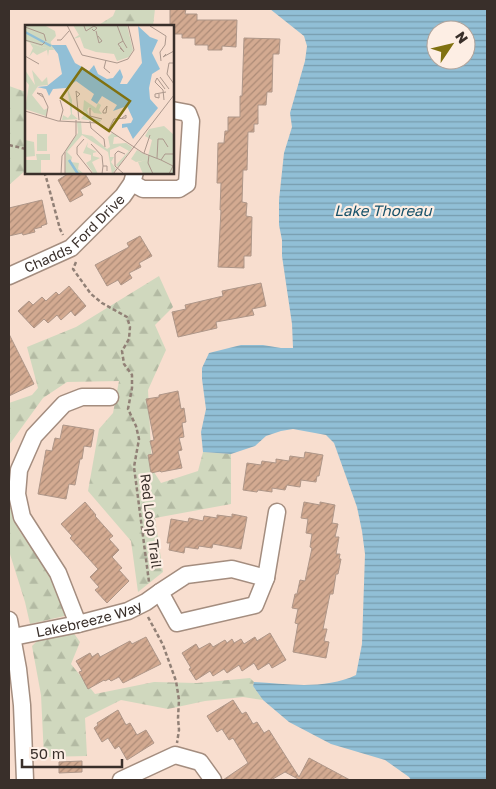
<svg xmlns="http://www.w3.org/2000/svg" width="496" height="789" font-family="'Golos Text',sans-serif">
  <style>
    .forest { fill: url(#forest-firs) }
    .water { fill: url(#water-rules); fill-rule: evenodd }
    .building { fill: url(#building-hatch); stroke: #ae9688 }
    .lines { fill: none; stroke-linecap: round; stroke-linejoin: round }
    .minor-casing { stroke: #a48d7f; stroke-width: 19 }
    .path { stroke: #918076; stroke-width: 2.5; stroke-dasharray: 4 2.5; stroke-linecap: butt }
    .minor { stroke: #fff; stroke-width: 16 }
    .labels { text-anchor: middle; stroke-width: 4.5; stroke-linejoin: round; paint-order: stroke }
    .street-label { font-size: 14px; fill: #392f2a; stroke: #fdeee4 }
    .water-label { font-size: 15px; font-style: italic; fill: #165169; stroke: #fdeee4 }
    .inset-river { fill: none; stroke: #91bfd6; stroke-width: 2.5 }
    .inset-road { fill: none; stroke: #ac988d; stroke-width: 1 }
    .view { fill: #807110; fill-opacity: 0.15; stroke: #807110; stroke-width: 2.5 }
    .inset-edge { fill: none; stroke: #392f2a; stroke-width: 2.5 }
  </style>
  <defs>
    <pattern id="forest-firs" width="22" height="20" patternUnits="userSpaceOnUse" patternTransform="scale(1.25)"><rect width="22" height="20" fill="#d0d8be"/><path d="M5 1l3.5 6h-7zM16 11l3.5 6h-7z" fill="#b3baa3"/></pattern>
    <pattern id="water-rules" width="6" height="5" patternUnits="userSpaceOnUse" patternTransform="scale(1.25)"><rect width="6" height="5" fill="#91bfd6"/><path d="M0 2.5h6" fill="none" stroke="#779cae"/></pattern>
    <pattern id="building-hatch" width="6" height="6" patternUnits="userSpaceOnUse" patternTransform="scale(1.25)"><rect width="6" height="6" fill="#d3aa91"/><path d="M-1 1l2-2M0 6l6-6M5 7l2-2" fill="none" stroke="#ac8b77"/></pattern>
  </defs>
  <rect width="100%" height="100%" fill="#f8decf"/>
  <path class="forest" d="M116,9h39l-2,17h-56l16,-10z
    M9,86l17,6v78l-17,15z
    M159,276l14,31 -18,18 11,25 -18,40 4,79 9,14 37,-12 5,-19 28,2v50l-76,14 8,54 -25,20 -7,-51 -43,-50 11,-62 14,-16 6,-32 -52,1 -24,16 -34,47v-42l23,-8 6,-7 -11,-41 49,-20z
    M9,486l1,19 10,27 24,32 25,51 -39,9 -5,-22 -16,-51z
    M73,632l7,10 -9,22 24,30 59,-12 43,1 53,-5 4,4 -1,4 10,14 -20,-3 -38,4 -37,8 -47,-9 -36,18 2,38 -43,1 -3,-62 -9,-49 7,-7z"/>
  <path class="water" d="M270,9h217v771h-76l-2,-3 -24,-17 -54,-16 -42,-22 -26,-22 -10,-14 1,-4c33,2 71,8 102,-7l6,-31 3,-90 -3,-23 -5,-24 -23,-64 -8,-8 -33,-6 -12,2 -15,5 -11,10 -24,8 -28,-2 -2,-20 5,-23 -4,-30v-11l7,-15 32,-8h22l18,3h12l-1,-24 -10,-68v-16l-3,-15v-25l5,-47 8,-26 -2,-14 15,-52 2,-15 -3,-10zM436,30h30v30h-30z"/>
  <path class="building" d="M170,9h16l-1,5h12v6h40l-1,27 -14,-1v4h-14v-5h-13v-7h-13v-4h-10v-8h-2z
    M244,38l36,1 -1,15h-6l-1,38h-5l-1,13h-8v19h-4v8h-6l-1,38h-4l-1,32 5,1 -1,13 6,1 -1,39h-7v12l-26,-1 3,-57h-1l1,-27h-4l1,-40h6l1,-12h3v-14h12v-21h2z
    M71,172h13l7,12 -11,6 3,5 -13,7 -12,-22z
    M42,200l5,24 -6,2 1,1 -8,2 1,3 -12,3 -1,-2 -13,3v-28z
    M140,236l12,20 -13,7 2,4 -12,6 3,5 -11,7 -3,-5 -11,6 -12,-21 34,-18 -2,-4z
    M261,283l5,23 -14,3 2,6 -38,7 1,6 -39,9 -6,-25 14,-3 -1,-4 38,-9 -1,-5z
    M69,286l17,20 -11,10 -4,-5 -10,9 -4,-5 -9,8 -4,-4 -10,9 -16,-17 11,-10 4,4 9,-8 4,4 10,-9 3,3z
    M9,334l25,50 -25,12z
    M178,391l3,18 3,-1 2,14 -4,1 2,14 -5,1 3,12 -4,1 4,17 -21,4 -1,-1 -9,2 -3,-18 5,-1 -3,-13 4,-1 -8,-41 13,-2v-2z
    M63,425l31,5 -3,17 -7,-1 -2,13h-2l-5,26 -6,-1 -3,15 -28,-5 8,-44 6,1 3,-13 5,1z
    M305,452l18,3 -4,21h-2l-1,6 -15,-2 -1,7 -13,-2 -2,5 -13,-2v4l-14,-2 -1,2 -14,-2 4,-27 14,2 1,-4 14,2v-4l13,2 1,-5 14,2z
    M85,502l11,13 -1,1 18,20 -4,3 10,11 -7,7 10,11 -3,2 10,11 -22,22 -12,-13 4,-3 -9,-10 8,-8 -28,-31 2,-2 -11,-12z
    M304,502l16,3v-3l15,3 -3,18 6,1 -3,13h4l-3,17h4l-1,5h2l-3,15h-2l-3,20h-3l-7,35h4l-3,12 5,1 -3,16 -33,-6 5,-28 -3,-1 3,-14 -6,-1 3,-14h2l3,-14 5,1 7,-33 -2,-1 2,-13 -6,-1 2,-14 -7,-1z
    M232,514l15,3 -6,32 -28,-5 -1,4 -13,-2 -1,3 -13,-2 -1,6 -15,-3 1,-7h-3l4,-24 17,3 1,-4 14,3 1,-5 13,2v-3l15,2z
    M270,633l16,27 -14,8 -3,-5 -11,7 -4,-7 -12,8 -3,-6 -12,8 -3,-4 -11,7 -3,-5 -14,9 -7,-11 2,-1 -9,-15 14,-9 3,5 11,-6 3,4 12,-7 2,3 5,-4 2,4 7,-4 3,5 11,-7 2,4z
    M146,637l15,27 -38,19 -4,-6 -8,4 -2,-2 -4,2 -1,-1 -16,9 -9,-17 3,-1 -6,-10 14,-8 2,4 6,-4 2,4 30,-16 2,3z
    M233,700l9,14 4,-2 7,12 4,-2 7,11 5,-3 30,47 10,-19 41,22h-53l1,-1 -13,-7 -14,8h-48l25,-17 -15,-25 -4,2 -7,-11 -5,3 -10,-16z
    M118,710l8,15 4,-2 7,12 9,-5 8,13 -27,17 -8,-14 -4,3 -7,-11 -6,4 -8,-14 4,-3 -1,-2z
    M82,761v11l-23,1v-11z"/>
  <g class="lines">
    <g class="minor-casing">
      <g id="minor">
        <path d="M132,183l11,6h36l8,-5 4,-63 -3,-8 -16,-3"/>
        <path id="s1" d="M9,276l62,-28 52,-52 9,-13 3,-11"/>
        <path d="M232,569l34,9 -11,27 -78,18 -17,-31 26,-17z"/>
        <path d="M266,578l11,-66"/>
        <path d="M9,620l9,49 4,36 3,75"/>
        <path d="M78,624l-20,-51 -36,-56 -5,-23 2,-24 15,-34 30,-32 18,-7h28"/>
        <path id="s2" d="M13,637l65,-13 50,-13 18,-9 14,-10"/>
        <path d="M121,780l54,-25 25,7 13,18"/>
      </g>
    </g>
    <path class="path" d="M9,145l17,4
      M44,172l2,5 14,52 3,6
      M76,262l-3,7 18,25 11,9 25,14 3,10 -1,12 -7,12 2,13 8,11v13l-4,21 8,17 3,13 -5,28 15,115
      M148,617l15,28 13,36 3,19 -1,18 1,12 -2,13"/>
    <use href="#minor" class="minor"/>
  </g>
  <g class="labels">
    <g class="street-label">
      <text dy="5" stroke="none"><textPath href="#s1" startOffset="79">Chadds Ford Drive</textPath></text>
      <text transform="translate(151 521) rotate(83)" y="5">Red Loop Trail</text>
      <text dy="5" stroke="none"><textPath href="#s2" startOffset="78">Lakebreeze Way</textPath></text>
    </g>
    <g class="water-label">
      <text x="383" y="216">Lake Thoreau</text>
    </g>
  </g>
  <g transform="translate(25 25)">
    <rect width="149" height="149" fill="#f8decf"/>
    <path d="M0,0h19l11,6 1,5 -11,12 -20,-7zM12,109h10v17h-10zM0,115l9,2 1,14 -10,1zM11,129h14v6h-9v14h-16v-14h12z" fill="#d0d8be"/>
    <path d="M48,0h54l6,25 -4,7 -12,4 -3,-7 -18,-2 -12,-4 -4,-11 -7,2 6,-4zM25,16l4,9h-5l-1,6 -1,-6 -10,5 -4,-3 -4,5 4,-9 -3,-5 15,5zM0,45l10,15 -3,-15 10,12 5,-5 1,8 -10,1 -6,9 12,15 4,-2 -2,8 -21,-7 4,-24 -4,-5zM42,62l5,13v14l6,5 -16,1 1,-5 5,3 3,-4zM59,75l12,8 2,-5 3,2 -2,5 3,4 -8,-1 -5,-6 -2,3 3,8 11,2 -1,2 -19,-3 5,-7 -3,-1zM56,96l1,13 10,2 15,13 3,-2 -2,-10 4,-4 7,4h-5l-1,7 13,-1 6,4v1l-14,19 -2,-2 13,-14 -9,-5 -10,4v7h4l-3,5 5,7 -4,5 -4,-22 -26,-17 -15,17 5,5 -1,5 8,1 -1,6 6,5h-19l1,-24 12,-17 -1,-11zM139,101l10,9v39h-31l-5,-12 9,-2 -11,2 -5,-3 6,-9 11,6 4,-16 -7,-4 4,-7zM63,117l-1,5 10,5 -4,1v3l7,2 -8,4 6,12h-4l-8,-11 5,-3v-5l-8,-2z" fill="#d0d8be"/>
    <path d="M113,1l12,11 8,3 -6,13 8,16 -8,5 -3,14 1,11 8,9 -25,31 -6,-12 -5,1v-4l9,-1 2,-4 -6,-13 -14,5 4,-6 -15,-9 -5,8 -6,-4 3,-6 -18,-13 -10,7 -13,1 -4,7 -3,-7 -9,-2 10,-1 15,-12 -4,-20 -7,-9h15l9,18 14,8 5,-6 4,9 9,5 6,-1 7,-9 3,8 -3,7h7l15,-21z" fill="#91bfd6"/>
    <path class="inset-river" d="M0,7l26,14M44,135l9,14"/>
    <path class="inset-road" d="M42,0l15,30 35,8 11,-4 6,-9 -6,-25M92,0l6,16M59,1l2,5 8,-5 3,2 -3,3 -2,-2M125,1l16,10 -1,9 -5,7 1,9M0,2l19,7 2,7M71,6l3,12 3,-2 -4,-5M0,15l17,5 3,-3M32,15h4l8,-9M95,23l4,4 -6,-8 5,-3 4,7M141,29l-3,3 11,-6M0,31l14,8M81,35l-2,8 6,5M149,38h-5l-2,11 7,10M135,52l9,12M134,69v4l-4,-1v-3l11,-2M18,72l-6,-4 5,1 6,13 -2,11M52,72l3,-3 -4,-3 3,29M139,75l-1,-10 -8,-8 2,-4 8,11M82,81l-1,7h-3v-2zM65,83v8l12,3M0,86l33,10 40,2 45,30 18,7 4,-6h9M35,96l3,-11 -3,-10M65,96l1,7 13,11 1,8M84,104l5,-10 12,-1v-3l-4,3M59,114l-7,8v7l16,20M66,119l11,12 1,10M119,128l6,-18M124,130l-1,8 5,11M132,133l1,-19h5l5,8M136,135l12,6 -4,8M36,149l1,-18 14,-21v-15M40,149v-22M77,149l1,-8h4v5M88,149l61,-79M99,149l-9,-8v-12l3,-3 7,3"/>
    <path class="view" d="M57,43l48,33 -21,30 -48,-33z"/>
    <rect width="149" height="149" class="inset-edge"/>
  </g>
  <rect width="496" height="789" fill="none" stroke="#392f2a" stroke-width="20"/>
  <g transform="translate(451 45) rotate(55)"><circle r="24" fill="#fdeee4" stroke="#afa29a"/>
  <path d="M0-4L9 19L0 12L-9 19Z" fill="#807110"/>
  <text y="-8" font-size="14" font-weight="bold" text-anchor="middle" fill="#392f2a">N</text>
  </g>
  <path d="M22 759v8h100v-8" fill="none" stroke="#392f2a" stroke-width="2.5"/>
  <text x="30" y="759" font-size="15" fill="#392f2a" stroke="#fdeee4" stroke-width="4" paint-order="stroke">50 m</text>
</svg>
